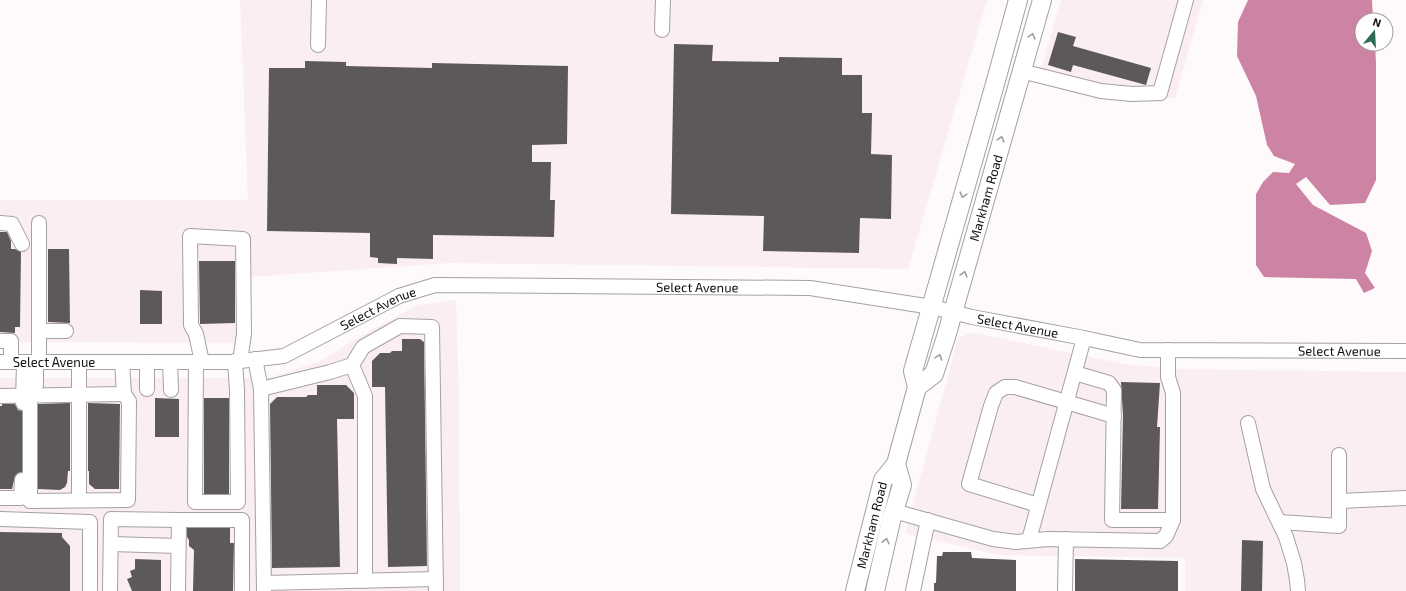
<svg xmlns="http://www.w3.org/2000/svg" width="1406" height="591" font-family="'Exo 2',sans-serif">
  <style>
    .built { fill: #fbeef3 }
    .water { fill: #cd83a4 }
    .building { fill: #5d595b }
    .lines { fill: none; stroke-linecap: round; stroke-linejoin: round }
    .minor-casing { stroke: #a5a1a2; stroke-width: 16 }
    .major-casing { stroke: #a5a1a2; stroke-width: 20 }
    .minor { stroke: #fff; stroke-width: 14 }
    .major { stroke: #fff; stroke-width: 18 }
    .oneway { stroke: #a09fa0 }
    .labels { text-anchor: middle; stroke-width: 4; stroke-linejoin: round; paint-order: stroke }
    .street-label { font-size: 13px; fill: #121011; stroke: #fff }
  </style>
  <rect width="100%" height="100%" fill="#fefafb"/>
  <path class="built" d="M240,0h747l-79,269 -458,-6 -199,14v66l-251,-1v-142h248z
    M1061,0h142l-28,98 -79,1 -59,-16z
    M456,300l3,97 1,194h-460v-213h269l51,-17 48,-29 49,-27z
    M970,332l154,32 57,5 225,3v219h-221v-33l-187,-3 -93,-22 53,-194z"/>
  <path class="water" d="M1248,0h124l1,20h-11v24h13l1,19v117l-11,23 -35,2 -24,-28 -10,7 17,21 53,28 6,18 -7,22 10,15 -11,5 -8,-14 -92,-2 -8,-12v-71l7,-12 10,-10 16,1 6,-9 -21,-8 -7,-11 -11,-49 -19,-40 1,-34z"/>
  <path class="building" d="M1058,32l18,5 -3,9 78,22 -5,17 -73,-20 -2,7 -23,-7z
    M674,44l39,1 -1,16 67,1v-5l63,1v17h20v38h10l-1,41 21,1 -1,64 -31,-1 -1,35 -96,-2 1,-35 -93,-2z
    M305,61l41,1v4l86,2v-5l136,3 -1,78 -35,1v17h19l-1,38h5l-1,37 -121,-2v24l-36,-1v6l-19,-1v-5l-8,-1v-24l-103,-2 2,-163h36z
    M0,232h7l4,9v8h4l6,3 -1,75h-5v6l-15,-1z
    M48,249h21l1,74 -22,-1z
    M199,261h36v62l-35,1z
    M140,290l22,1v33h-22z
    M402,339h18l4,3 3,224 -39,1 -3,-180h-13v-26l8,-8h10l2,-2h10z
    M1121,382l39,1 -3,44h3l-2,82h-37l2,-93z
    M317,385h29l8,8v26h-17l3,148 -68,1 -2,-164 7,-7h29l2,-2h9z
    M155,398l24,1v38h-24z
    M204,398h25v96h-25z
    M70,403v68h-2l-1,12 -2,4 -5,3 -22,-1v-85z
    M88,403l32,1 -1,85h-24l-6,-5v-13h-1z
    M2,404h13l3,6 4,1v61l-4,1 -3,3 -3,13h-12v-83h2z
    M187,528h43v15h4l-1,48h-40l1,-41 -5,-4v-6l-2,-3z
    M0,532l62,1v4l8,9v45h-70z
    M1242,540l21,1 -1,50h-21z
    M943,552h28l1,6 44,2v31h-82v-8h2l1,-27h5z
    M135,559l26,1v31h-29l-5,-12 5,-2 -2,-6 5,-2z
    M1075,559l103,2v30h-103z"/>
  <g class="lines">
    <g class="minor-casing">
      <g id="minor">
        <path d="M662,30l1,-30"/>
        <path d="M318,45l1,-45"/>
        <path d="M1021,71l80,20 31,3 28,-1 26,-93"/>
        <path d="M0,223l12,1 10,20"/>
        <path d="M39,223v139"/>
        <path d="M39,331h27"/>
        <path d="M0,341h11v21"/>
        <path d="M255,359l6,30 3,202"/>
        <path id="s1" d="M0,362h232l52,-6 115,-60 36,-11 375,3 122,19 40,10 112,21 56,12 266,1"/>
        <path d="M36,362v23l-6,7v109l98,-1 1,-99 -5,-7 -2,-32"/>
        <path d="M79,362v138"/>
        <path d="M147,362v27"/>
        <path d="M170,362l1,28"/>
        <path d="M196,362l-1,140h43l-1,-112 -2,-29"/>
        <path d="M202,362l-6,-28 -5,-9 -1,-89 53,3 1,95 -4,27"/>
        <path d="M352,365l13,31v185"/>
        <path d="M1075,373l34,10 5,7 -2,130h61"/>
        <path d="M261,389l69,-17 22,-7 11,-18 37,-21 32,1 4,264"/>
        <path d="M0,396l124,-2"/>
        <path d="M23,403l1,-41"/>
        <path d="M1248,423l15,66 23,48 8,26 3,17 1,11"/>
        <path d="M0,498h21l1,-18"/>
        <path d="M1339,501l67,-3"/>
        <path d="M1038,505l-69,-21 22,-78 5,-13 9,-6h10l99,29"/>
        <path d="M894,511l99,28 23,3 32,-3 112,2 6,-5 7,-16v-127l-5,-16v-27"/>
        <path d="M0,519l90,3v69"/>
        <path d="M179,520h63v71"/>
        <path d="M1280,522l59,4v-71"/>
        <path d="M1029,540l55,-202"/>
        <path d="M111,544l67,2"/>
        <path d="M264,583l172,-4"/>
        <path d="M110,591l1,-72 68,1 -1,71"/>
        <path d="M913,591l15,-71"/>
        <path d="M1065,591l1,-52"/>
      </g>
    </g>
    <g class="major-casing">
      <g id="major">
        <path id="s2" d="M917,387l17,-13 12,-37 96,-337"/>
        <path id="s3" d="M855,591l28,-111 13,-16 21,-77 -4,-16 82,-287 23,-84"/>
        <path d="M875,591l16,-70 11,-36 -6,-21"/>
      </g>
    </g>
    <use href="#minor" class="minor"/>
    <use href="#major" class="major"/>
  </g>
  <defs><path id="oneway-chevron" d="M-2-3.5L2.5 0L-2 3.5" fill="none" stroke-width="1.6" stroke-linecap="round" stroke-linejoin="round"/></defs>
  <g class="oneway">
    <use href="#oneway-chevron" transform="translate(1032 36) rotate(-74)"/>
    <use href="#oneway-chevron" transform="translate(1001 139) rotate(-74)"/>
    <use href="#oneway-chevron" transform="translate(963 195) rotate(106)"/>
    <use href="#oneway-chevron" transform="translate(964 274) rotate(-75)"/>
    <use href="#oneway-chevron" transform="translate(939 357) rotate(-72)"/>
    <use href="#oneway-chevron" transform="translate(886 541) rotate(-77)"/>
  </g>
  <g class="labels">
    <g class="street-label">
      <text dy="5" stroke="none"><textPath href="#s2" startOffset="205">Markham Road</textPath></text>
      <text dy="5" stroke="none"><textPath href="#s1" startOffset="714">Select Avenue</textPath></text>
      <text dy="5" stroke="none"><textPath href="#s1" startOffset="390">Select Avenue</textPath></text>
      <text dy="5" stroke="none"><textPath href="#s1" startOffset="1038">Select Avenue</textPath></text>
      <text dy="5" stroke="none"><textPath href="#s1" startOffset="1362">Select Avenue</textPath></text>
      <text dy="5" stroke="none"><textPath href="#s1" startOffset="54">Select Avenue</textPath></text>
      <text dy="5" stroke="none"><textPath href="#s3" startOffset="68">Markham Road</textPath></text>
    </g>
  </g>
  <g transform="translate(1374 32) rotate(18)"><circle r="19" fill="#ffffff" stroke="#a09fa0"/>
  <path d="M0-3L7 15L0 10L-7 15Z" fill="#2c6b59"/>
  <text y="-6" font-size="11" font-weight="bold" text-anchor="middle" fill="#121011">N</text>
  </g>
</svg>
